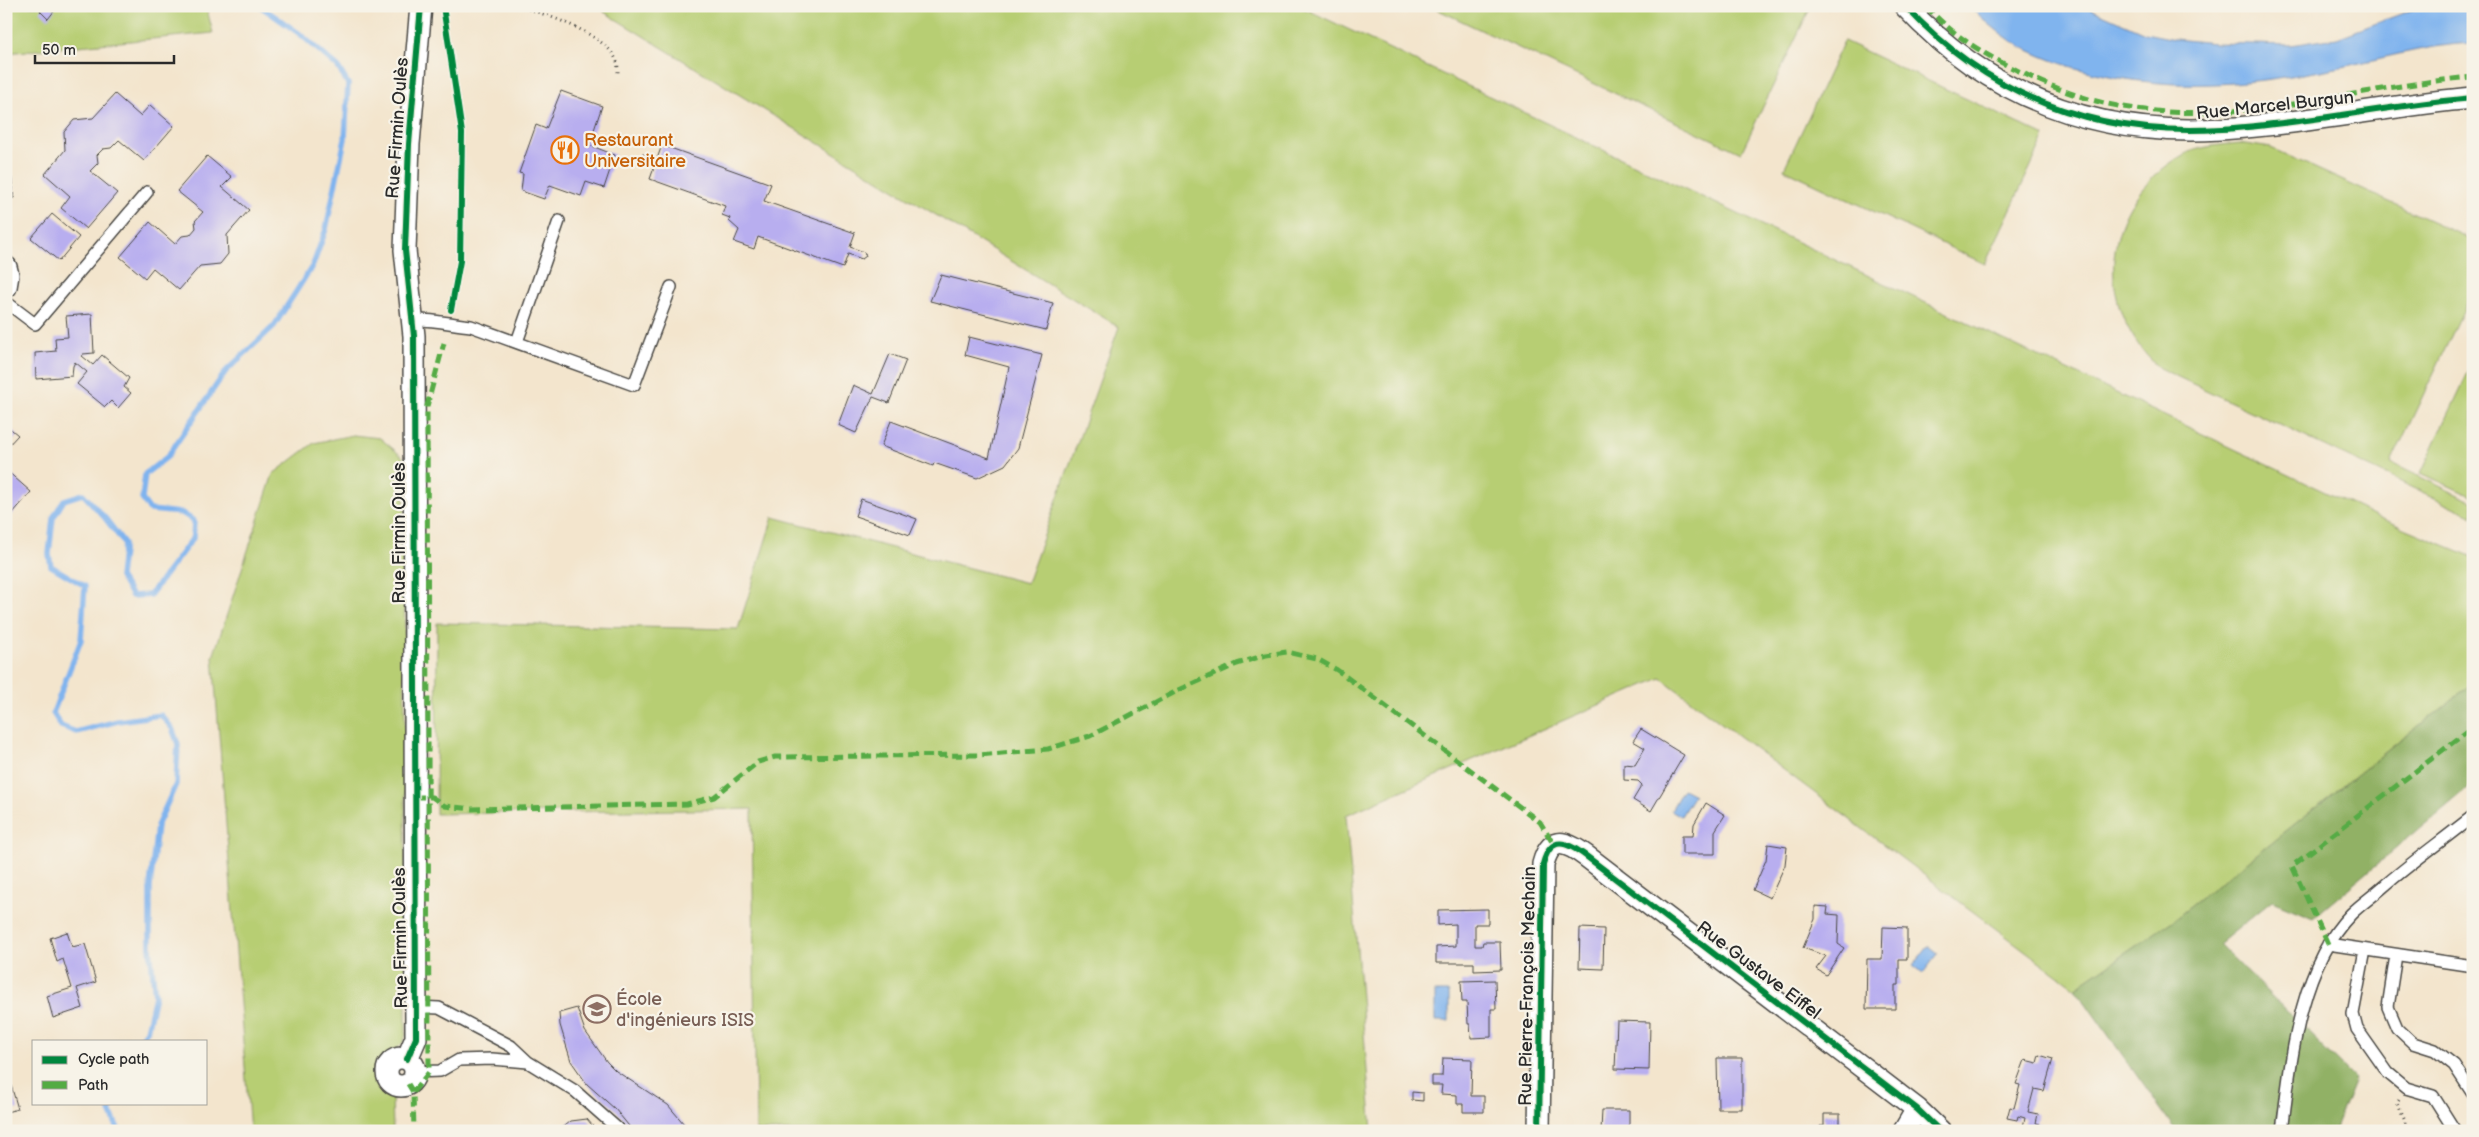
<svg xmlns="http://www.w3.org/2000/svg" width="2479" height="1137" font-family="'Balsamiq Sans',sans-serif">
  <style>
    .green { fill: #b7ce73; stroke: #717c4f }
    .forest { fill: #91b165; stroke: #5e6e48 }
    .water { fill: #80b4ee; stroke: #56708c }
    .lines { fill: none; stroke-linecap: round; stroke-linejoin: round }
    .stream { stroke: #80b4ee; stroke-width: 5.5 }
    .building { fill: #b8aeef }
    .service-casing { stroke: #494743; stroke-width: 14 }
    .minor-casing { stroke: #494743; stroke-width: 24 }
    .path { stroke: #494743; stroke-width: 3; stroke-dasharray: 1 4; stroke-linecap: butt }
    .service { stroke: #fff; stroke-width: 11 }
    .minor { stroke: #fff; stroke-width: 21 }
    .quiet { stroke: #54ab44; stroke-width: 5; stroke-dasharray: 10 5; stroke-linecap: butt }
    .cycleway-casing { stroke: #f7f3e8; stroke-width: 9 }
    .cycleway { stroke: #00873e; stroke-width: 6 }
    .labels { text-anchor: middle; stroke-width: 4.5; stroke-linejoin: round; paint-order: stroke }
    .street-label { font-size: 18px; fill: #2b2b2b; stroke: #f7f3e8 }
    .food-label { font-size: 18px; fill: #c56008; stroke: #f7f3e8; text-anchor: start }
    .education-label { font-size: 18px; fill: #785e54; stroke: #f7f3e8; text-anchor: start }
  </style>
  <rect width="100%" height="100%" fill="#f7f3e8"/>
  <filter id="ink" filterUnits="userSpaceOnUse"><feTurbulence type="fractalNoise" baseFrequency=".02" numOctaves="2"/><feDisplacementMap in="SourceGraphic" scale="10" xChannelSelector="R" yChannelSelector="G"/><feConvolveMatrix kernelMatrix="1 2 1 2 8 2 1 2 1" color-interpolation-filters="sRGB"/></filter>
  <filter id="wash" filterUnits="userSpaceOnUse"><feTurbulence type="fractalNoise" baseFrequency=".0096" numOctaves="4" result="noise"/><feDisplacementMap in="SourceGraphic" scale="20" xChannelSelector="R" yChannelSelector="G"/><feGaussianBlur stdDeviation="1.12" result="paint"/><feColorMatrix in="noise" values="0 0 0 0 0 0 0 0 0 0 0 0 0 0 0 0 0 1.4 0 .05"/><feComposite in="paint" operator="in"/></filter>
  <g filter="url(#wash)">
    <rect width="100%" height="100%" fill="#f3e5cd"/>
    <path class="green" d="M6,6h200l7,27 -207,20z
      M605,6h694l1083,513 91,38v126l-302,239 -96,66 -414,-310 -315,137 26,316h-616l-4,-322 -316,5 1,-191 301,6 35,-112 254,66 92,-256 -515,-315z
      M1430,6h381l-70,147z
      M1844,41l201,95 -60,128 -201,-95z
      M2239,143l32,5 202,92v50l-82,173 82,39v14l-314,-148c-69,-64 -58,-166 24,-213 16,-9 39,-10 56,-12z
      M2473,362v135l-52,-24z
      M353,435l27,3 24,20 2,576 -3,9 -20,18 -3,9 5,17 7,5 1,39h-143l-37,-474 60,-183 41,-31z"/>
    <path class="forest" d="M2473,683v101l-160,134 -41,-17 -53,43 136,135 -21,52h-158l-101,-143 96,-66z"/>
    <path class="water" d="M1969,6h115l61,27 30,6 40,4 76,2 46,-7 85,-32h51v37c-49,2 -94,17 -142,26 -84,16 -152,23 -236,4 -30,-7 -59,-17 -85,-33 -15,-10 -28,-22 -41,-34z
      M1683,789l11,6 -13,21 -10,-6z
      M1928,946l10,8 -15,19 -10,-8z
      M1435,992h14v29h-14z"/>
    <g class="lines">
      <path class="stream" d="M139,1041l8,-10 8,-35 -5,-49v-60l7,-61 19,-42 2,-40 -6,-16 -11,-13 -43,6 -42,11 -15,-6 -8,-13 28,-73 4,-54 -34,-20 -2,-12 4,-36 11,-18 19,-6 22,24 19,25 -4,34 12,19 18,-1 43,-57 1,-17 -12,-8 -32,-3 -8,-11 3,-25 22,-17 59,-86 48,-45 39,-61 13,-36 19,-90 3,-55 -10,-17 -38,-33 -40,-28
        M110,1103v8l9,20"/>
    </g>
    <g id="blocks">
      <path class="building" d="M44,6h7l4,4 -7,9 -8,-8z
        M561,91l41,15 -13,39 26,10 -11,33 -18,-6 -5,14 -31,-11 -6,14 -23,-8 2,-17 -4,-1 17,-48 10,4z
        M115,94l25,22 10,-11 24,21 -30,35 -25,-21 -8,8 -8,1 -6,6 1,8 -8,8 27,22 -31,36 -25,-21 9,-12 -25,-22 20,-24 -1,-18 10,-12 19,-2z
        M6,132l8,66 -8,1z
        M662,145l109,39 -7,17 91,32 -5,14 14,5 2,4 -4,3 -14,-5 -5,14 -85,-31 -4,12 -20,-7 5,-12 -10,-9 1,-3 -8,-3 3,-9 -75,-27 5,-14 -16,-5v-4l4,-2 14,5z
        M207,156l25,21 -10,10 27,23 -22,25 1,19 -8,10 -20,2 -21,24 -26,-22 -8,10 -25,-21 30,-35 25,22 7,-8 8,-1 6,-7 -1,-7 8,-9 -26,-21z
        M52,214l27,23 -20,24 -28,-23z
        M941,275l112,28 -7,27 -116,-29z
        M92,314l2,39 -11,1 -1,2 11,9 9,-10 27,23 -5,9 7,6 -13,15 -7,-7 -6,6 -28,-23 10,-12 -12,-10 -2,4 -1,10 -36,3 -1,-26 21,-2 -1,-13 13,-1 -2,-21z
        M969,337l73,18 -24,93 -13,17 -28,13 -43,-15 -1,3 -52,-20 10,-25 98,37 20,-91 -44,-12z
        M890,354l16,6 -17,43 -16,-6 -17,36 -18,-8 15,-40 20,9z
        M6,425l12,10 -12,13z
        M6,470l25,22 -25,29z
        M861,499l56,20 -7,16 -55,-19z
        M1641,729l43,26 -33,56 -18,-11 9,-15 -4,-4 -14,-1v-16l11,1 10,-17 -12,-7z
        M1706,803l19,12 -10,16v23h-33v-18h11l1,-12z
        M1768,844l19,3 -2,18 -15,33 -17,-8 13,-30z
        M1815,906l13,1 -1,7 12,1 -1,29 6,4 -18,27 -10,-6 10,-13 -23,-8 12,-29z
        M1488,909v15h-13v22h7l1,-4h17l1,28 -27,1v-8h-38v-16l20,-1v-22l-18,1v-15z
        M1883,927l24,1v31h-8v26h-4v24h-29l1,-50h15z
        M1580,928l24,1 -1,40 -24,-1z
        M67,932l5,15 13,-3 11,38 -19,6 6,20 -30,10 -6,-22 25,-8 -9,-29 -6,3 -7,-24z
        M1495,980l1,29h-5v28l-20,1 -1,-14h-2l-1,-22h-5l-1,-21z
        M577,1008l8,23 22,31 9,9 52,34 22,26h-57l-18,-22 -28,-25 -16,-23 -11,-36 -1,-12z
        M1617,1021l33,1 -1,48 -34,-1z
        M2039,1055l14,4 -9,32 -10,-2 -6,23 10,2 -2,9 4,1 -2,7h-16l3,-13 -7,-2 -1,4 -10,-2 3,-11 4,1 6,-23 -4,-1 9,-24 12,3z
        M1443,1058l29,1 -1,37h13v16h-21v-8h-6v-9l-16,-1 1,-9h-10v-9h10z
        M1717,1058h25v51h-24z
        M6,1068l12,41 -12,3z
        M1412,1092l11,1v8l-11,-1z
        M1602,1110h27v21h-28z
        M1824,1114h16v13h5v4h-25v-5h4z
        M587,1119l10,12h-38l12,-10z"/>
    </g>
  </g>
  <g filter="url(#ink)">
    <use href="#blocks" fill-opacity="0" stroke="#494743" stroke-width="1"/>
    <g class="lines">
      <g class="service-casing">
        <path id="service" d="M6,302l29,22 112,-132
          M413,320c20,-1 38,4 58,6l163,59 37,-98
          M517,342l42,-121
          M2328,944l145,22
          M2365,950l-12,64 4,15 31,44 18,15 27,8 22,35
          M2396,955l-8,52 9,21 16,15 22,7 19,15 19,29
          M416,1007l23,1 72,38 17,16 47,29 43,38
          M414,1072l26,-1 19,-11 33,-1 36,3
          M2282,1131c9,-71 17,-164 69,-217 10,-10 22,-18 32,-27 29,-25 60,-47 90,-71"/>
      </g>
      <g class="minor-casing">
        <path id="minor" d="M1905,6c86,92 192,131 316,123 85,-5 168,-24 252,-31
          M6,267l2,8 -2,12
          M387 1072a14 14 0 1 1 28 0a14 14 0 1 1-28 0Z
          M407,1059l9,-21 -2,-702 -9,-86 4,-106 12,-138
          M1539,1131l4,-267c8,-30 24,-22 43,-8l331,253 23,22
          M1904,1131l13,-22"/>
      </g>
      <path class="path" d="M519,6c25,8 89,28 98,56 1,3 1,8 1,12
        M2399,1100l-2,3 8,18v10"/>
      <use href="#service" class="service"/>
      <use href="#minor" class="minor"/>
      <path class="quiet" d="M1926,6c28,31 62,51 99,68 33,16 69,29 105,34 115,18 229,-22 343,-31
        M414,797h18l13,9 27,3 215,-5 27,-7 44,-35 17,-5 204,-2 69,-6 42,-13 89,-46 58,-26 29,-9 21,-3 30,7 20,11 203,152 14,23
        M2328,944l-36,-78 181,-139
        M408,1084l5,8 1,39
        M413,1092l16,-20 -2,-666 17,-63"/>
      <g class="cycleway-casing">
        <path id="cycleway" d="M443,6l19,127 -2,128 -9,49
          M1905,6c86,92 192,131 316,123 85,-5 168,-24 252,-31
          M407,1059l9,-21 -2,-702 -9,-86 4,-106 12,-138
          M1539,1131l4,-267c8,-30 24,-22 43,-8l331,253 23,22"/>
      </g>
      <use href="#cycleway" class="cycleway"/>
    </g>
  </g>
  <defs>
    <g id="restaurant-ring" transform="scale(1.4375)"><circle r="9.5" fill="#f7f3e8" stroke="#e8710a" stroke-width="1.5"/><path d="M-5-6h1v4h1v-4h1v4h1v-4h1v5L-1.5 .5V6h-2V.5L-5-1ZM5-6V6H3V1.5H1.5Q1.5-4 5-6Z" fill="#e8710a"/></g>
    <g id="university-ring" transform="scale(1.4375)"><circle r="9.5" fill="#f7f3e8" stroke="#8d6e63" stroke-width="1.5"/><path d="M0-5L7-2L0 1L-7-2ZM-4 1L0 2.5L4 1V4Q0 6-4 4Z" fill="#8d6e63"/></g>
  </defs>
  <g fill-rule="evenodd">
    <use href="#restaurant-ring" x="565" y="150"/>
    <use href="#university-ring" x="597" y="1009"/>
  </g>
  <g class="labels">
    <g class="street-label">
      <text transform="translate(2275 105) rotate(-6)" y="6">Rue Marcel Burgun</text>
      <text transform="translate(397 128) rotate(-86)" y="6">Rue Firmin Oulès</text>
      <text transform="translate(399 533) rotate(-90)" y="6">Rue Firmin Oulès</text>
      <text transform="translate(400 938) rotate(-91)" y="6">Rue Firmin Oulès</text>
      <text transform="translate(1759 970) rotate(37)" y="6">Rue Gustave Eiffel</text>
      <text transform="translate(1527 986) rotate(-89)" y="6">Rue Pierre-François Mechain</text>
    </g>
    <g class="food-label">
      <text x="584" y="146">Restaurant<tspan x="584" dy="21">Universitaire</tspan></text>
    </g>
    <g class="education-label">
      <text x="616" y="1005">École<tspan x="616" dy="21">d'ingénieurs ISIS</tspan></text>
    </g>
  </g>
  <rect width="2479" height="1137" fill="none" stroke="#f7f3e8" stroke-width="25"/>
  <rect x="32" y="1040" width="175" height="65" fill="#f7f3e8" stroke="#a5a39c"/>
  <rect x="42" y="1056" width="25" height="8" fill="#00873e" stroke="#a5a39c"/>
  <text x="78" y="1064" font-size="15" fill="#2b2b2b">Cycle path</text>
  <rect x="42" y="1081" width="25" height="8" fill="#54ab44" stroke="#a5a39c"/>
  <text x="78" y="1090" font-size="15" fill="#2b2b2b">Path</text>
  <path d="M35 55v8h139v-8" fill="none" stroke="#2b2b2b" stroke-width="2.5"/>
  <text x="42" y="55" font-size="15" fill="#2b2b2b" stroke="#f7f3e8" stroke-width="4" paint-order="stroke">50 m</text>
</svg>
